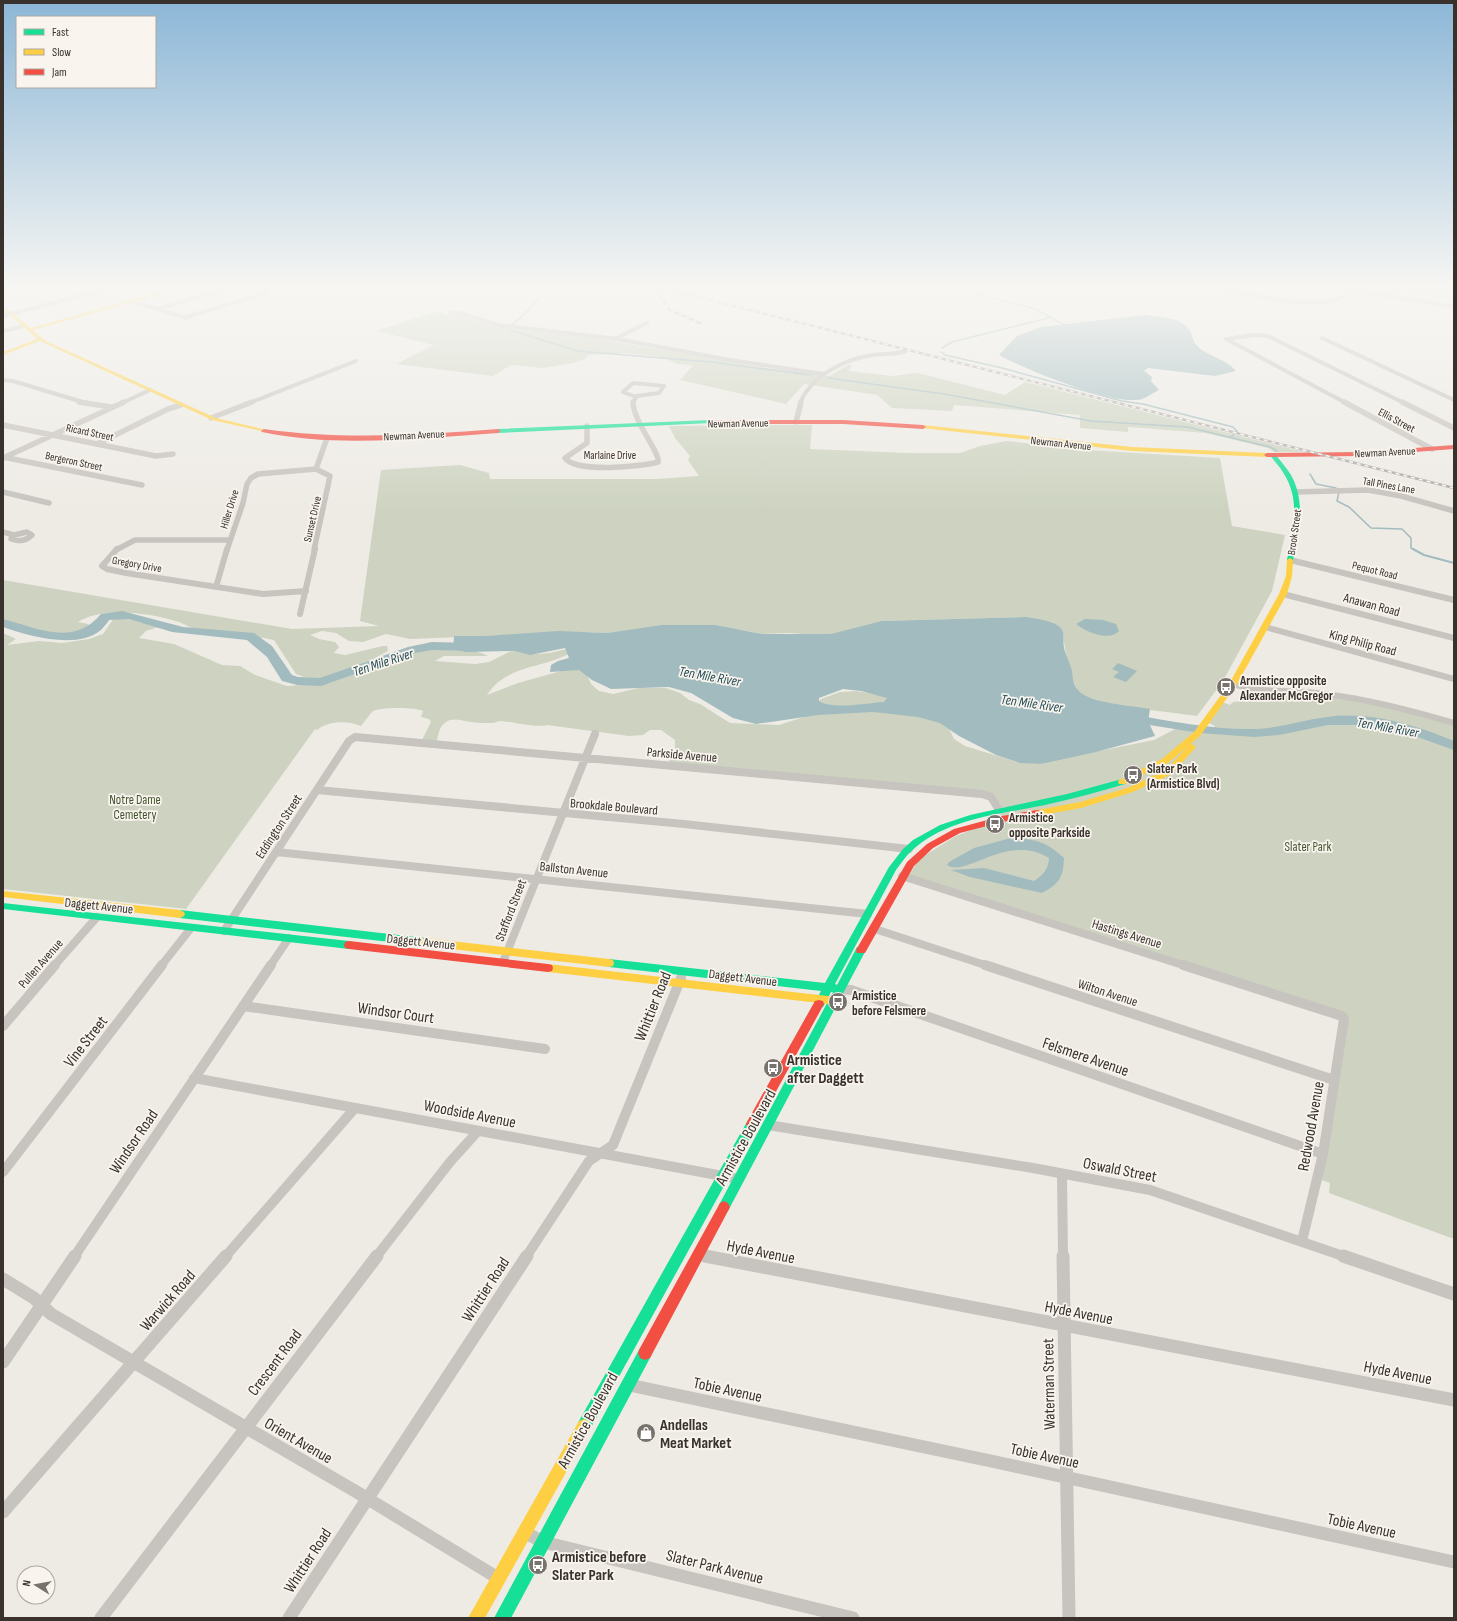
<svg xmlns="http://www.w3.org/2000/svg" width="1457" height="1621" font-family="'Sofia Sans Condensed',sans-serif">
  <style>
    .green { fill: #cdd3c0 }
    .water { fill: #a2bbbe; fill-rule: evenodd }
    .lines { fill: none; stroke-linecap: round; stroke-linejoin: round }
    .stream-far1 { stroke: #a2bbbe; stroke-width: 1.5 }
    .stream { stroke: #a2bbbe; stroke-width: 2 }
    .river { fill: #a2bbbe; fill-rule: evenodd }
    .street-far5 { stroke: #c7c3be; stroke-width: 4 }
    .street-far4 { stroke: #c7c3be; stroke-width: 5.5 }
    .street-far3 { stroke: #c7c3be; stroke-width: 6 }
    .street-far2 { stroke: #c7c3be; stroke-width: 8 }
    .street-far1 { stroke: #c7c3be; stroke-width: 10 }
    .street { stroke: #c7c3be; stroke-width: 13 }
    .fast { fill: #16e098; fill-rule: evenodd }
    .slow { fill: #ffcf43; fill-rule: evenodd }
    .jam { fill: #f24e42; fill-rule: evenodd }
    .rail-casing { stroke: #afaca8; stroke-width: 2.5 }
    .rail { stroke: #f9f5ee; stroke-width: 1.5; stroke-dasharray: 4; stroke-linecap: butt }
    .labels { text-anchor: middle; stroke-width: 3.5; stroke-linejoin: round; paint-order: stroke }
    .far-street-label { font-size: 11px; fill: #38312c; stroke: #f9f5ee }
    .street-label { font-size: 13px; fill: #38312c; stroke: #f9f5ee }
    .poi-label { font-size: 13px; font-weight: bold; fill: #38312c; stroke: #f9f5ee; text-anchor: start }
    .park-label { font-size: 13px; fill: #435531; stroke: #f9f5ee }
    .water-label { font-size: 14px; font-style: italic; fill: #244d57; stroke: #f9f5ee }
    .near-street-label { font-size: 16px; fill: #38312c; stroke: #f9f5ee }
    .near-poi-label { font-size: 16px; font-weight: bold; fill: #38312c; stroke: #f9f5ee; text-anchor: start }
  </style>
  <rect width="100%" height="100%" fill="#eeebe5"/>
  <path class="green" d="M1371,285h83v6l-11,7 -74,-12z
    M441,310l-2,2 7,3 14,1 34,10 112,14 166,29 57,7 21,-12 2,1 -3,6 43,5 26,-3 87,22 20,-13 279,70h-30l-6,-4 -62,-15 -78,-6v5l-48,-4v-13l-126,-10 -2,6 -60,-3 -15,-13 -73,-11 -18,20 -106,-24 13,-15 -16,-1 -15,-7 -37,-4 -37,2 -3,4 -12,4 -30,5 -32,-3 -18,11 -97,-12 38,-19 -58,-14z
    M812,425l-2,24 99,4h51l20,-7 27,-5 80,9 133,8 12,68 53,9 -13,56 -49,90 -26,35c-25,-4 -100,-10 -117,-23 -8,-7 -17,-50 -17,-61l-7,-7 -29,-8 -145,4 -8,18 -85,-6 -27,1 -20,-4 -86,6 -68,-4 -178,7 -24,-5 -23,8 -14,-1 -13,-8 -14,-2 -12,4 9,4 16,3 4,5 -5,6 11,2 38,-9h4l1,5 -15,8 -51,19h-15l-11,-4 -22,-34c-25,-5 -50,-7 -76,-11 -7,0 -13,-5 -19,-7 -27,-9 -77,-16 -101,0l10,2 4,6c-30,11 -60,1 -89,-8v-42l289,49 87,-3 -19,-5 21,-151 79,-5 29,8 1,6h167l42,-3 -11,-16 2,-4 -15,-18 -6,-12z
    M114,618l15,1 29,8 -12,4 -7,7 35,6 48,21 18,1 15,9 32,11 42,-3 99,-35c16,-1 46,0 60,8h-44l-9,5 40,3 14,-2 20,-10 16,-3 12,5 13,-1 32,-8c-28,25 -74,16 -95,50l31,-12 65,-18 7,8 -2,4 3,7 8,7 14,3 26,-6h27l14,5 9,7 11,4 30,19 49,2 25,-8 17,-18 19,-7 16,-1 30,5 59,24 9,19 11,7 52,16 25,2 24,-9 28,-3 60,-12 25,-13 13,-1 18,7 5,-7 -8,-4 15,-20 8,3 3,-3 25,-3v-7l69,2 127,29v516l-125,-46 1,-10 -14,-5 30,-158 -438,-143 11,-18 37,-23 23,-9 23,-5 -2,-13 -7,-10 -325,-34 3,-9 4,-5v-11l-14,-10h-11l-7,5 -14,1 -82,-11c-12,3 -33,-3 -46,-4 -3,0 -6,2 -9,2 -6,0 -15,0 -22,-1 -7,-1 -17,-5 -24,0 -8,5 -7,13 -10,21l-15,-1 10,-20 -2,-3 -8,-2 2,-6c-7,-4 -42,-4 -50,0 -4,4 -8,10 -12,15 -13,-6 -34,-5 -44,4l-2,-1 -129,180 -183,-20v-256l13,6 -9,6 32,-4 23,2 27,-4 14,-5z"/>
  <path class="water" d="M1145,315c13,2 36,2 44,14 5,9 3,14 13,21 12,8 25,10 34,21l-21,5 -67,-8 -4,3 8,6 -1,4 8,9c-5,2 -11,7 -17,9 -25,8 -118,-30 -143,-44l18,-19 24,-9z
    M1027,617c10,2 33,4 36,15 1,5 0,11 1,16 2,8 6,15 8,23 1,8 1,14 7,20 10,12 55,15 71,18l-2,12 7,15 -59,16 -55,12 -21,-1 -24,-8 -37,-19 -19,-13 -22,-6 -45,-5 -55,3 -62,9 -23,-6 -42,-25 -22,-6 -58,2 -19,-9 -13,-10 -29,2 1,-7 7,-4 11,-3 -4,-10 -35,7 -15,-4 -49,1 -13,-3 1,-13h30l74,-5 50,2 54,-8h53l47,9h69l51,-13zM843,689l18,2 26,7 -3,4c-17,1 -51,8 -65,-1v-3z
    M1085,619l18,1 13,4 3,7c-10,11 -33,1 -43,-7z
    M1118,663l19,8 -11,11 -13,-5 6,-5 -7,-3z
    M1011,838c24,1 35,3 53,20 -1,20 -4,25 -22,35l-72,-16 -19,-7 33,-2 50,13c8,-5 15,-12 15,-23 -41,-26 -83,20 -102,7l2,-3 25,-14z"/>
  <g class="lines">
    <path class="stream-far1" d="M945,285l90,24 30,16
      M512,325l14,-12 25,-28
      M510,330l67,21 134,11 100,13
      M942,348l10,-6 96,-24
      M941,352l4,3 57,13 120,33 21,3 90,23 4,4 -6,6
      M828,378l116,16 147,27 96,6 83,20 7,4
      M1310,474l6,10 20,4 3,4 -2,9 12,6 22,21 31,1 9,9v10l4,2"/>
    <path class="stream" d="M1413,549l11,6 30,8"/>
    <path class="river" d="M122,611l61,16 71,6 18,13 20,29 6,2 22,1 88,-31 24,-5 43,1 6,4 -6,4 -43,-1 -17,3 -94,33 -24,-1 -15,-4 -15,-24 -20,-17 -75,-8 -43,-13 -20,1c-2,3 -5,7 -8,10 -24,20 -72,6 -98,-3v-8c34,9 71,28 98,-5z
      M1129,714c42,7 84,16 127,15 24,-1 47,-9 71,-12 43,-6 88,8 127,24v9l-48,-17 -39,-8h-39l-49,10 -25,2 -54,-4 -76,-12 -2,-3 2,-3z"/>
    <path class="street-far5" d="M1204,285c32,6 108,27 136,13 4,-2 7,-6 9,-9
      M1325,285l129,22
      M3,289l16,-4
      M131,301l56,17
      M157,309l82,-24
      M450,313h9l40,12 118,14 113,21 93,14
      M3,316l120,-31
      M186,317l81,-24
      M3,331l22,-5
      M1322,338l132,62
      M615,339l32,-16
      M1226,339l29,-4 13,1 136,67
      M1226,339l120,64
      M3,380l10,1 73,22
      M122,403l28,-13
      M249,403l107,-42
      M633,403l4,-7 22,-3 5,-7 -31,-3 -10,9 13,5
      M800,403c12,-28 43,-43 72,-48 12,-2 23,0 34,-4"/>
    <path class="street-far4" d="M79,402l32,5
      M1344,402l88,47
      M1402,402l52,26
      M211,418l41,-16
      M796,422l5,-20
      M3,425l153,31 17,-2
      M587,426v17l-22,15c11,15 76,9 93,4 3,-8 -25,-41 -25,-60
      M97,444l71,-35 13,-4
      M3,457l139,28
      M3,458l121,-56
      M3,492l46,11
      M1295,492l73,-2 33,6 53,15
      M3,532l11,3
      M27,532l5,3c-6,6 -13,7 -21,4l3,-4z
      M116,550l19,-10h95
      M227,550l16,-47 4,-19 4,-6 7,-4 58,-5
      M314,550l16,-74 -14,-7 11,-31"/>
    <path class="street-far3" d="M117,549l-15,17 5,3 19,4 137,21 43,-3
      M1290,560l164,40
      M216,587l11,-38
      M1283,594l171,44
      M300,614l15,-65
      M1265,627l189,52
      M1233,684c28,9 56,6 84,9 47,5 92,17 137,30"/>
    <path class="street-far2" d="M317,790l367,34 225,25
      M276,852l592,62
      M902,876l284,90
      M875,929l113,37
      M224,931l125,-190 6,-4 627,57 9,3 8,13
      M503,962l92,-228
      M54,966l43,-49
      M161,966l30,-38
      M270,966l19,-28"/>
    <path class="street-far1" d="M985,965l349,115
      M1183,965l159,51 2,3 -21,135 -21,87
      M839,989l12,1 472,164
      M243,1006l302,43
      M3,1026l52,-61
      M194,1078l545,101
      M768,1125l265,43 117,22 196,67
      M3,1172l159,-207
      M1062,1174l1,83
      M699,1254l9,3
      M74,1257l197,-292
      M225,1257l130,-149
      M376,1257l74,-95 28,-31
      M526,1257l63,-96 24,-16 68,-167"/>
    <path class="street" d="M705,1256l749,144
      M1063,1256l6,362
      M1343,1256l111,38
      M3,1279l31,19 17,16 304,177 143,87
      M3,1362l72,-106
      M629,1385l362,76 463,101
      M3,1512l223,-256
      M524,1532l19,10 310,76
      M101,1618l276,-362
      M289,1618l238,-362"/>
    <path class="fast" d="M710,420l2,1v2l-214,10 -3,-2 3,-2z
      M1270,453h4c6,7 12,14 17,22 15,27 8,56 2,85l-3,2 -3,-2c6,-29 14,-59 -3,-86 -4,-7 -10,-13 -15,-20z
      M1122,779l4,3 -1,2c-26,8 -53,15 -80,21 -43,9 -94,13 -129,42 -8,6 -14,15 -20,23l-61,114 2,1 20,-38h8l1,3 -138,261 -4,2 -4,-2 -2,-4 2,-4 113,-211h-2l-8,15 -4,1 -4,-1 -1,-3 7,-13 -212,-24 -4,-1 -1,-3 1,-3 4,-1 216,24 64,-116 14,-18 10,-9 27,-15 30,-10 97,-21z
      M3,903l346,38 4,1 1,3 -1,3 -4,1 -346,-40z
      M180,910l245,28 4,1 1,3 -1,3 -4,1 -245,-28 -4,-2 -1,-2 1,-2z
      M752,1119l4,1 2,4 -2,4 -167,303 -5,2 -5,-2 -2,-5 2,-5 169,-301z
      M645,1346l5,2 2,5 -2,5 -139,260h-17l146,-270z"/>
    <path class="slow" d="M174,285h6l-24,11 -123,34 13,11 170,77 50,12v2l-54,-12 -172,-79 -37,14v-3l34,-13 -34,-30v-3l28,22 121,-34z
      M923,425l209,22 135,6 3,2 -3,2 -135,-6 -211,-23v-2z
      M1290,558l3,2 -1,16 -5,18 -50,90 -37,52 -32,27 -43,21h-6l-1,-2 1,-2 43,-21 32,-27 35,-48 50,-90 7,-18 1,-16z
      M1192,744l4,3 -24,27 -39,18 -52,16 -44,8 -5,-3 5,-3 43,-8 47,-14 39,-18 23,-25z
      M3,891l177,19 4,2 1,2 -1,2 -4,2 -177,-21z
      M425,938l184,21 4,1 1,3 -1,3 -4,1 -184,-21 -4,-1 -1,-3 1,-3z
      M548,964l280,32 4,1 1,3 -1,3 -4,1 -280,-32 -4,-1 -1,-3 1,-3z
      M584,1419l5,2 2,5 -2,5 -104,187h-17l111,-197z"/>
    <path class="jam" d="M843,420l80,5 3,2 -3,2 -80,-5h-133l-3,-2 3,-2z
      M264,429c78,11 156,6 234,0l3,2 -3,2c-75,5 -162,15 -236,-1l-1,-1z
      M1454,445v4l-92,7 -95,1 -3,-2 3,-2 95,-1z
      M1037,810l3,1 2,2 -2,2 -38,7 -42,11 -27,15 -19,18 -49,87h-8l-1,-3 51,-88 20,-18 27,-15 48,-13z
      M349,941l199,23 4,1 1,3 -1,3 -4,1 -199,-23 -4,-1 -1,-3 1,-3z
      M819,1000l4,1 1,3 -68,124 -4,1 -4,-1 -2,-4 2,-4 67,-119z
      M724,1201l4,2 2,4 -2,4 -78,147 -5,2 -5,-2 -2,-5 2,-5 80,-145z"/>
    <g class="rail-casing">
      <path id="rail" d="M651,285l803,203
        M650,287l7,5 13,18 30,13"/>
    </g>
    <use href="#rail" class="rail"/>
  </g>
  <linearGradient id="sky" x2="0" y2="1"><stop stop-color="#8cb7d7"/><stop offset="0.56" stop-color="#f7f6f3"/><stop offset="1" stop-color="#f7f6f3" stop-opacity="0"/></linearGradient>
  <rect width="1457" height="512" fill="url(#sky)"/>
  <defs>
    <g id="bus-disc" transform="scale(1)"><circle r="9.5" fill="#78726d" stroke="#f9f5ee"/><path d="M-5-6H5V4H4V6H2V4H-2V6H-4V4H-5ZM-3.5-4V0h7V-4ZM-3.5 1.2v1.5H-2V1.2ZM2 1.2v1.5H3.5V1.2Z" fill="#fff"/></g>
    <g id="shop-disc" transform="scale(1)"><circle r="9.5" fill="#78726d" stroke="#f9f5ee"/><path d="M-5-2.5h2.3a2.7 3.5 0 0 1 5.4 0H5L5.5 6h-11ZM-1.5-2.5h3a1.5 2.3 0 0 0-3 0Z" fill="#fff"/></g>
  </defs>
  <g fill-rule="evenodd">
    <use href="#bus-disc" x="1226" y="687"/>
    <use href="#bus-disc" x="1133" y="775"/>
    <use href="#bus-disc" x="995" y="824"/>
    <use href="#bus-disc" x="838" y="1002"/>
    <use href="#bus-disc" x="773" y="1068"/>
    <use href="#shop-disc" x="646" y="1433"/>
    <use href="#bus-disc" x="538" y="1565"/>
  </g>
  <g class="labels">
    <g class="far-street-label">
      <text transform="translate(1397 420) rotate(28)" y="4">Ellis Street</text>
      <text transform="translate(738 423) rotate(-1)" y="4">Newman Avenue</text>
      <text transform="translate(90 432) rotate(12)" y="4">Ricard Street</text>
      <text transform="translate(414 435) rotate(-3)" y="4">Newman Avenue</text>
      <text transform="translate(1061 443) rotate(6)" y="4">Newman Avenue</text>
      <text transform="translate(1385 452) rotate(-3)" y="4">Newman Avenue</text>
      <text x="610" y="459">Marlaine Drive</text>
      <text transform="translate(74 461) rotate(12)" y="4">Bergeron Street</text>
      <text transform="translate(1389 485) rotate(10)" y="4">Tall Pines Lane</text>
      <text transform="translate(229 509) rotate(-73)" y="4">Hiller Drive</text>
      <text transform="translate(312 519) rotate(-77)" y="4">Sunset Drive</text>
      <text transform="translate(1294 532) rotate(-82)" y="4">Brook Street</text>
      <text transform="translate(137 564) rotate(10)" y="4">Gregory Drive</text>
      <text transform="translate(1375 570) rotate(14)" y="4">Pequot Road</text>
    </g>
    <g class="street-label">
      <text transform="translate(1372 604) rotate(15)" y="5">Anawan Road</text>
      <text transform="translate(1363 642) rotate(15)" y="5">King Philip Road</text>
      <text transform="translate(682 754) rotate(5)" y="5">Parkside Avenue</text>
      <text transform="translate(614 806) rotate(5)" y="5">Brookdale Boulevard</text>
      <text transform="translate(278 826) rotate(-57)" y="5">Eddington Street</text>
      <text transform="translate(574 869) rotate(6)" y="5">Ballston Avenue</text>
      <text transform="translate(99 905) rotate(6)" y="5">Daggett Avenue</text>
      <text transform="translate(510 910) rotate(-69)" y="5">Stafford Street</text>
      <text transform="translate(1127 933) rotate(17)" y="5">Hastings Avenue</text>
      <text transform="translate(421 941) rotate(6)" y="5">Daggett Avenue</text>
      <text transform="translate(40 963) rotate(-49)" y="5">Pullen Avenue</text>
      <text transform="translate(743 977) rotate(7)" y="5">Daggett Avenue</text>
      <text transform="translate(1108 992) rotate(18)" y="5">Wilton Avenue</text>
    </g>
    <g class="poi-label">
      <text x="1240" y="685">Armistice opposite<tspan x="1240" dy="15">Alexander McGregor</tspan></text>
      <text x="1147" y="773">Slater Park<tspan x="1147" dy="15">(Armistice Blvd)</tspan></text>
      <text x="1009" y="822">Armistice<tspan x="1009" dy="15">opposite Parkside</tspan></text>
      <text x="852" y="1000">Armistice<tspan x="852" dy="15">before Felsmere</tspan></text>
    </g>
    <g class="park-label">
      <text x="135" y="804">Notre Dame<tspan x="135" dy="15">Cemetery</tspan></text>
      <text x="1308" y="851">Slater Park</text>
    </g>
    <g class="water-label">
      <text transform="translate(383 662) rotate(-18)" y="5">Ten Mile River</text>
      <text transform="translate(710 676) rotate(10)" y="5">Ten Mile River</text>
      <text transform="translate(1032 703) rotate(8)" y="5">Ten Mile River</text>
      <text transform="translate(1388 727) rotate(10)" y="5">Ten Mile River</text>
    </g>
    <g class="near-street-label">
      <text transform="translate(652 1006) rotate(-68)" y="6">Whittier Road</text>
      <text transform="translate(396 1012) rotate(8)" y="6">Windsor Court</text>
      <text transform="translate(85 1041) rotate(-52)" y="6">Vine Street</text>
      <text transform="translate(1086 1056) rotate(19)" y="6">Felsmere Avenue</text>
      <text transform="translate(470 1113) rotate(11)" y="6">Woodside Avenue</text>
      <text transform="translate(1310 1126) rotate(-80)" y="6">Redwood Avenue</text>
      <text transform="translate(745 1137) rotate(-61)" y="6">Armistice Boulevard</text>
      <text transform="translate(133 1141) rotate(-56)" y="6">Windsor Road</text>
      <text transform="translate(1120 1169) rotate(11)" y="6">Oswald Street</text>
      <text transform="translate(761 1251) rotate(11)" y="6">Hyde Avenue</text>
      <text transform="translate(485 1289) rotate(-57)" y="6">Whittier Road</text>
      <text transform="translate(167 1300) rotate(-49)" y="6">Warwick Road</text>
      <text transform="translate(1079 1312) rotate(11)" y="6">Hyde Avenue</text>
      <text transform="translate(274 1362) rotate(-53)" y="6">Crescent Road</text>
      <text transform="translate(1398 1372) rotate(11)" y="6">Hyde Avenue</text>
      <text transform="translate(1048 1384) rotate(-91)" y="6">Waterman Street</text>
      <text transform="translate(728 1389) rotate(12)" y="6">Tobie Avenue</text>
      <text transform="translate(587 1420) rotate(-61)" y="6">Armistice Boulevard</text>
      <text transform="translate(299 1440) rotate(30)" y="6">Orient Avenue</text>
      <text transform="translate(1045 1455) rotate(12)" y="6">Tobie Avenue</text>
      <text transform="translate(1362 1525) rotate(12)" y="6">Tobie Avenue</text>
      <text transform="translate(307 1560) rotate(-57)" y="6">Whittier Road</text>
      <text transform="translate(715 1566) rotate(14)" y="6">Slater Park Avenue</text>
    </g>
    <g class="near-poi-label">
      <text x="787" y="1065">Armistice<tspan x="787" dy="18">after Daggett</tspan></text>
      <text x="660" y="1430">Andellas<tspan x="660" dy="18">Meat Market</tspan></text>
      <text x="552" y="1562">Armistice before<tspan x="552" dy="18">Slater Park</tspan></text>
    </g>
  </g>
  <rect width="1457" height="1621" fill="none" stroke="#38312c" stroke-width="8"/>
  <rect x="16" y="16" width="140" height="72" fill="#f9f5ee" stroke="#aca7a0"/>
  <rect x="24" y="29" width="20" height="6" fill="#16e098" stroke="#aca7a0"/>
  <text x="52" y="36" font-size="12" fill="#38312c">Fast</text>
  <rect x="24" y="49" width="20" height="6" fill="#ffcf43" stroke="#aca7a0"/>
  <text x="52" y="56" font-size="12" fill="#38312c">Slow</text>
  <rect x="24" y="69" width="20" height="6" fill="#f24e42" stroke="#aca7a0"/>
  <text x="52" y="76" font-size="12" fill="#38312c">Jam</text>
  <g transform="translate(36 1585) rotate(281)"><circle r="19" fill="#f9f5ee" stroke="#aca7a0"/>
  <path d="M0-3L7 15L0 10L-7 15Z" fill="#78726d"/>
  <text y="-6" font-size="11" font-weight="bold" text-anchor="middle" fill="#38312c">N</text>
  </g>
</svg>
